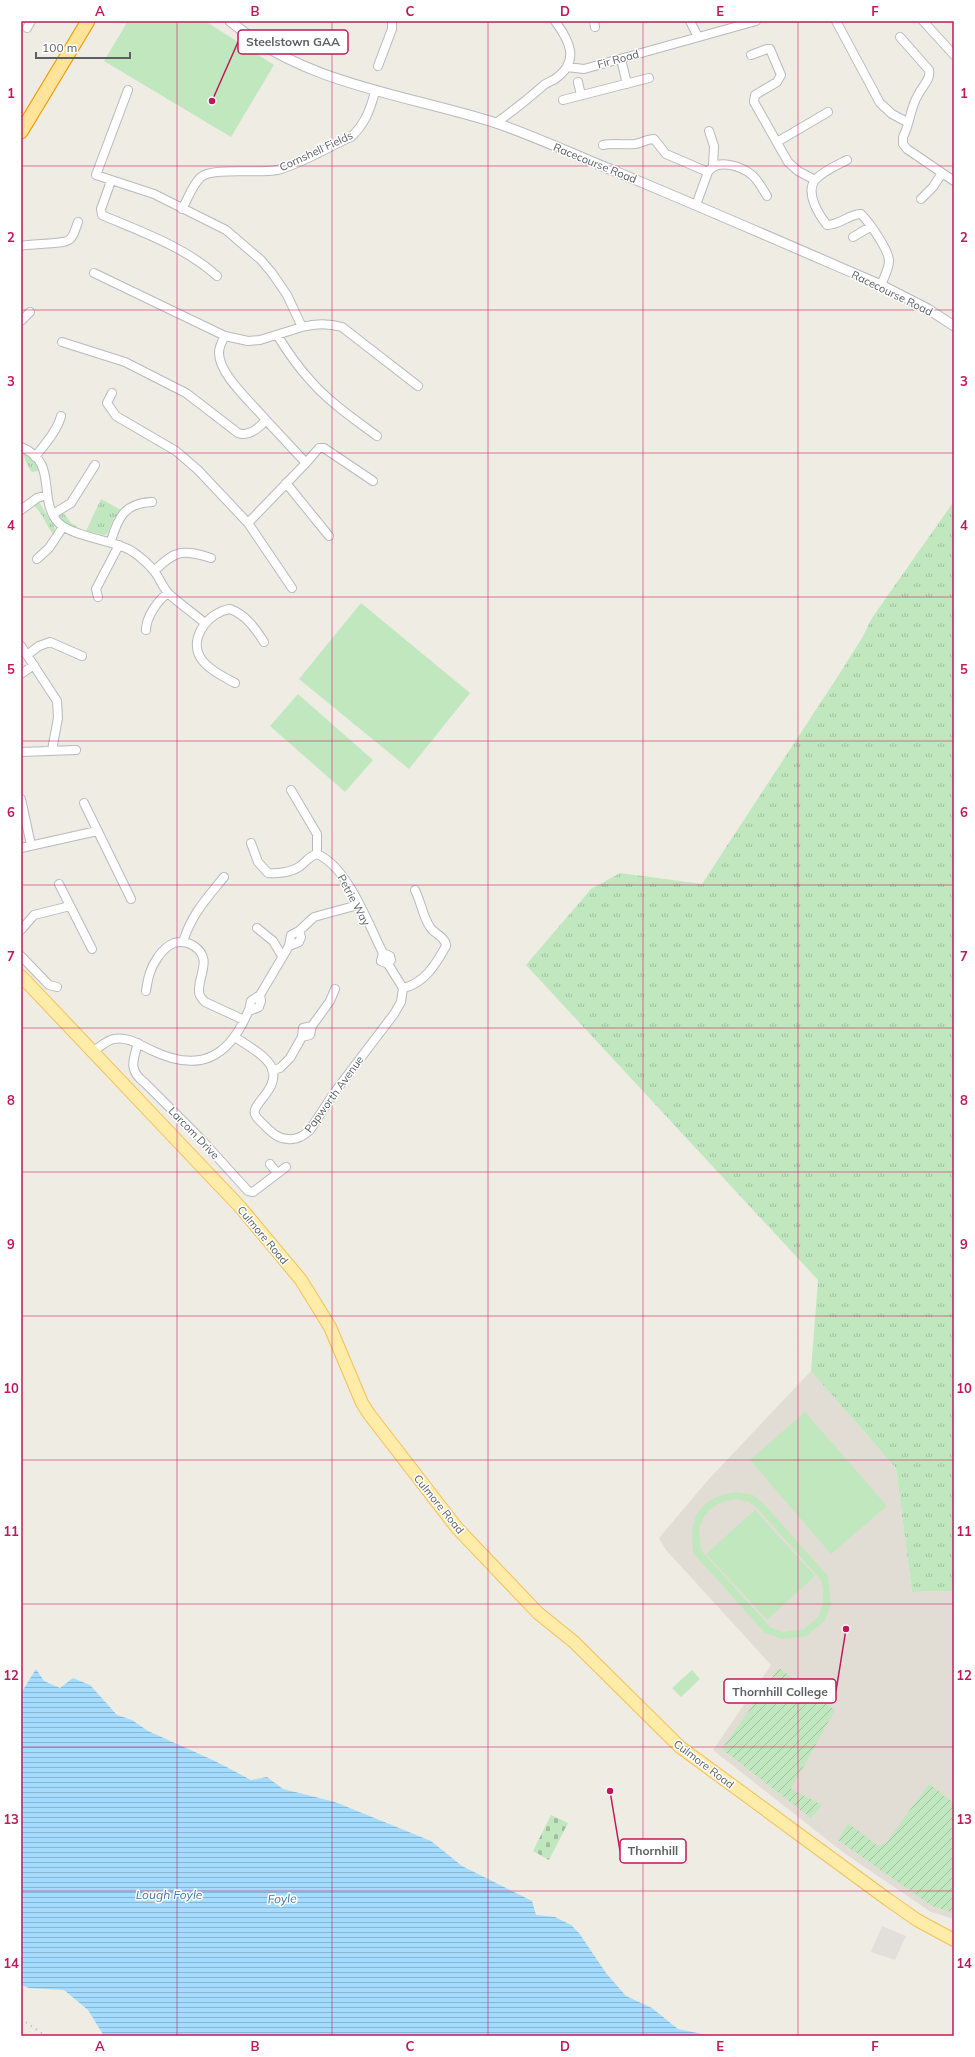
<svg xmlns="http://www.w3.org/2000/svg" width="975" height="2057" font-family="Mulish,sans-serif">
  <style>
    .industrial { fill: #e2dfdb }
    .education { fill: #e1ddd4 }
    .grass { fill: url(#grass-tufts) }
    .cemetery { fill: url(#cemetery-stones) }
    .garden { fill: url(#garden-furrows) }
    .pitch { fill: #c1e7bf; fill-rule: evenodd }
    .water { fill: url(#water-rules) }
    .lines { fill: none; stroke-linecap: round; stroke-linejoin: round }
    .minor-casing { stroke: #b6babe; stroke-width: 10 }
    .tertiary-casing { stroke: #b6babe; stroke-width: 11 }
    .primary-casing { stroke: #f5c056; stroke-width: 14 }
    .trunk-casing { stroke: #f29a00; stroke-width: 15 }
    .minor { stroke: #fff; stroke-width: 8 }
    .tertiary { stroke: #fff; stroke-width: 9 }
    .primary { stroke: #ffeca8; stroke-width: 12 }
    .trunk { stroke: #ffe499; stroke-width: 13 }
    .rail { stroke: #b5b6b6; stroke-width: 2; stroke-dasharray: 1 5; stroke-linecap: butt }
    .grid { fill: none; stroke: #c2185b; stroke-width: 1; stroke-opacity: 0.55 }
    .labels { text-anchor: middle; stroke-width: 3; stroke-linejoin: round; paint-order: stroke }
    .street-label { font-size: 11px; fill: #5c6065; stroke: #fff }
    .water-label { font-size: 12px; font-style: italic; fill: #3b77ab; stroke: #fff }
    .leader { fill: none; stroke: #c2185b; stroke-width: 1.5 }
    .callout-dot { fill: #c2185b; stroke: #fff; stroke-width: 1.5 }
    .callout { fill: #fff; stroke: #c2185b; stroke-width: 1.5 }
    .callout-label { font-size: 12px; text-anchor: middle; font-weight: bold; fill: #5c6065 }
    .neatline { fill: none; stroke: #c2185b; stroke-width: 1.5 }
    .grid-label { font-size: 13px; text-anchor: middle; font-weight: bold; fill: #c2185b }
  </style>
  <defs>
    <pattern id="grass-tufts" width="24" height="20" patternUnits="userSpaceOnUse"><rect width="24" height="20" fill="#c1e7bf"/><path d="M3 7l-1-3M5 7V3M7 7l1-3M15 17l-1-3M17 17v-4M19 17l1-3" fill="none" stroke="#a0bf9f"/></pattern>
    <pattern id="cemetery-stones" width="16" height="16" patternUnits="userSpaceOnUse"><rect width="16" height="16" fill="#c1e7bf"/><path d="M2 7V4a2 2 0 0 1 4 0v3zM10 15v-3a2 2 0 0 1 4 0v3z" fill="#a0bf9f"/></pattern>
    <pattern id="garden-furrows" width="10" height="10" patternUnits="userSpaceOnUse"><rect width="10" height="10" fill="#c1e7bf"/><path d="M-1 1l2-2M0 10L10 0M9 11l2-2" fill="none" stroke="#a0bf9f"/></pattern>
    <pattern id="water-rules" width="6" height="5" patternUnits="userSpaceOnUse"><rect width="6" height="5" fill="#a3dcff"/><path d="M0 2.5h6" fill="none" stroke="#88b6d2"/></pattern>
  </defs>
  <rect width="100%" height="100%" fill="#efece3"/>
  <path class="industrial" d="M882,1926l24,10 -11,24 -24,-8z"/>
  <path class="education" d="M811,1371l85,97 16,124 42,-1v328l-23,-7 -87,-59 -131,-103 58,-85 -105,-115 -7,-12 49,-58z"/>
  <path class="grass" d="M21,451l14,10 5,8 -1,2 -7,1 -2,-2z
    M101,499l20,11 -7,8 -7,16 -2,1 -19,-4z
    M39,502l15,24 1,3 -2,5c-8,-10 -10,-21 -20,-29z
    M952,504l2,5v1082l-42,1 -16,-124 -85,-97 7,-91 -292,-315 65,-76 29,-16 82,11 136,-208 24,-38 10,-20z
    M62,511l9,12 14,9c-10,-3 -22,-6 -27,-16z"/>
  <path class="cemetery" d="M551,1815l17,8 -19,37 -16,-9z"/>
  <path class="garden" d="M779,1668l56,42 -44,79 31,16 -11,13 -89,-69z
    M929,1784l25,19v110l-22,-7 -94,-66 10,-17 30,23 8,-3z"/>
  <path class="pitch" d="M128,21h77l69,44 -43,72 -127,-76z
    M361,603l109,90 -61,76 -110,-90z
    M298,694l75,66 -28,32 -75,-66z
    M805,1412l82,94 -56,48 -81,-94z
    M737,1492l16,3 10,8 65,73 3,29 -7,16 -17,15 -25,3 -17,-6 -71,-79c-7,-37 6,-57 43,-62zM737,1499l12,3 9,7 63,71 2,10v14l-5,13 -14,12 -21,3 -13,-5 -69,-77 -2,-22 6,-13 8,-8 12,-6z
    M755,1510l60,66 -48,44 -61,-66z
    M692,1670l8,9 -19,18 -9,-9z"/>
  <path class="water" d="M36,1669l8,12 16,7 13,-10 17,7 27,30 15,5 16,11 67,30 36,19 16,-3 16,12 52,13 96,39 31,25 70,35 4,14 19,2 16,8 8,8 27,40 20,23 26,12 26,21 34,7h-608l-16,-26 -24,-20 -35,-2 -8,-3v-292z"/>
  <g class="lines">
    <g class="minor-casing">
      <path id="minor" d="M594,21l1,6
        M690,21l8,16
        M836,21l44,82 12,11 15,8
        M923,21l31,34
        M27,28l4,-7
        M900,37l29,33c2,10 -7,16 -11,25 -8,13 -8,29 -15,42v7l4,5 47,32
        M751,55l16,-6h3l11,26 -4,7 -22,13 -1,7 34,60 10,9 17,9
        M621,59l6,25
        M378,66l14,-37v-8
        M567,67l17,2 172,-48
        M578,82l3,13
        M128,90l-32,85 58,19 72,36 35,30 11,13 15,22 15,32c14,-4 26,-4 40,0l76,59
        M563,100l86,-22
        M496,123c17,-12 33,-25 48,-38 4,-3 8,-4 11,-6 26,-18 14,-39 0,-58
        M709,131l5,15 -1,20
        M777,142l51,-30
        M603,145c11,-2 22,0 32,-1 7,-1 12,-5 19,-5l12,15 42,18
        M847,160c-10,5 -24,11 -32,20 -10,13 4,35 12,45 13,0 22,-11 34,-11 8,8 28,36 28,47 0,7 -5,17 -8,24
        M111,181l-10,28 1,6c40,17 83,32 115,61
        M921,199l12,-12 9,-14
        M696,205l12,-33c9,-14 33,-6 44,3 6,5 10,13 15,21
        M182,209c6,-10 10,-24 19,-32 12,-10 58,-3 76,-7 22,-5 53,-24 74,-33 14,-13 19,-27 24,-45
        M853,237l17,-10
        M21,246c11,-3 44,-1 49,-7 4,-3 6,-12 8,-17
        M94,273l131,63 23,5 12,-1 42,-13
        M21,321l9,-9
        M277,335c10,16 20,31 33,45 19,22 44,39 67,56
        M62,342l63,20 61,31 52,40c11,4 21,-5 28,-13 -13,-16 -47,-45 -47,-67 0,-6 3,-12 6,-17
        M112,393l-5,10 9,13 60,35 22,19 50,53 58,-60 -40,-43
        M21,447c37,15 17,48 35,73 12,16 52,19 72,29 8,4 21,15 26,22 6,7 8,16 15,23 11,10 24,19 36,29
        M35,457c10,-13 22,-26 26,-41
        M306,463l13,-15h5l49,33
        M286,483l43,53
        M21,510l16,-12 10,-3
        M53,514l18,-11 24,-38
        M248,523l44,65
        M111,541c7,-24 14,-38 41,-39
        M37,559l12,-11 14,-21
        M154,571c22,-21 28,-22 57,-13
        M98,597l-2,-8 23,-44
        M146,630c0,-13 12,-30 22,-37
        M21,646l36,55 1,17 -6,32
        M27,655l12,-9 11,-4 32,14
        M21,674l13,-9
        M235,683c-11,-6 -28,-14 -35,-26 -11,-20 9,-45 30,-48 16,6 25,19 34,33
        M21,752l55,-2
        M291,790l26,44v20c31,13 51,70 66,99l-2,8 7,3 15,24
        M21,799l10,46
        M84,803l47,96
        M251,843l7,19 10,11c10,1 23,-1 31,-6 7,-5 10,-11 18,-13
        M21,848l76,-17
        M59,884l33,65
        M257,928l16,13 9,15
        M21,930l13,-15 36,-9
        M183,942c8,-27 24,-44 41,-65
        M289,946l10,-4 2,-5 -2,-6
        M383,953l7,3 1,4 -3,4
        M21,956l28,29 8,2
        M146,991c2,-13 4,-23 12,-34 4,-6 9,-11 16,-14 7,-2 14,-1 20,3 19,13 4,29 5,46 0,4 3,7 6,10l39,18
        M249,1011l10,-4 2,-6 -1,-6
        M235,1037c11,8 31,18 37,31 8,21 -21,36 -17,46 2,6 9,10 12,14 7,6 12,11 21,11 9,1 15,-3 22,-9l24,-37 60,-79 7,-12 2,-14c21,-4 33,-24 43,-42 0,-9 -12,-12 -16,-19 -7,-10 -9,-25 -15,-37
        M302,1037l8,-2 2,-9 18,-25 5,-12
        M138,1043c-5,18 -10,27 7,40l55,55 48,53 5,1 33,-25
        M93,1051c6,-3 14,-11 21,-12 13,-3 26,6 37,11 47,23 77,9 97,-38 2,-3 2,-7 3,-11l9,-6 29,-49 2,-11 8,-4 15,-14 44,-12
        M272,1070l8,-2 10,-10 12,-21 1,-9 9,-2
        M270,1164l7,9"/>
    </g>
    <g class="tertiary-casing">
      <path id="tertiary" d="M230,21c75,64 175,73 266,102 41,14 81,33 121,49 89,37 176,75 264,113l47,24 26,17"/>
    </g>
    <g class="primary-casing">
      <path id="primary" d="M21,976l220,232 60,72 29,47 32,76 7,11 88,114 81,85 36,29 106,105 207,152 30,21 37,20"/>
    </g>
    <g class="trunk-casing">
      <path id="trunk" d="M21,132l67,-111"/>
    </g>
    <use href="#minor" class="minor"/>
    <use href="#tertiary" class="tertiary"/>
    <use href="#primary" class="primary"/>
    <use href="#trunk" class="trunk"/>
    <path class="rail" d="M21,2019l25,17"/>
  </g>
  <path class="grid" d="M177,21v2015M332,21v2015M488,21v2015M643,21v2015M798,21v2015M21,166h933M21,310h933M21,453h933M21,597h933M21,741h933M21,885h933M21,1028h933M21,1172h933M21,1316h933M21,1460h933M21,1604h933M21,1747h933M21,1891h933"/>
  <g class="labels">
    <g class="street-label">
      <text transform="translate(618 59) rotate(-15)" y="4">Fir Road</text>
      <text transform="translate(316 151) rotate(-25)" y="4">Cornshell Fields</text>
      <text transform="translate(595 163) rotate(22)" y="4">Racecourse Road</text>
      <text transform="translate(892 293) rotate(26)" y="4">Racecourse Road</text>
      <text transform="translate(354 900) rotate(62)" y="4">Petrie Way</text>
      <text transform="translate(334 1094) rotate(-54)" y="4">Papworth Avenue</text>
      <text transform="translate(194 1133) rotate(46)" y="4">Larcom Drive</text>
      <text transform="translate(263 1235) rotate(50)" y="4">Culmore Road</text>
      <text transform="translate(439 1504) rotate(51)" y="4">Culmore Road</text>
      <text transform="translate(704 1764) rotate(37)" y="4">Culmore Road</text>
    </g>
    <g class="water-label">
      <text x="169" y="1899">Lough Foyle</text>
      <text transform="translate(282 1899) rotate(-2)" y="4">Foyle</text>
    </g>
  </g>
  <path class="leader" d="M212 101L238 42M846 1629L836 1691M610 1791L620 1851"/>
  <g class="callout-dot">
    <circle cx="212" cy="101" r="4"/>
    <circle cx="846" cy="1629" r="4"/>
    <circle cx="610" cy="1791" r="4"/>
  </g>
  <g class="callout">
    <rect x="238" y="30" width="110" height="24" rx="4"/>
    <rect x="724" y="1679" width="112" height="24" rx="4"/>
    <rect x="620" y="1839" width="66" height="24" rx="4"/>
  </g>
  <g class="callout-label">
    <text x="293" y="46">Steelstown GAA</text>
    <text x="780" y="1696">Thornhill College</text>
    <text x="653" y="1855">Thornhill</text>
  </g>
  <rect width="975" height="2057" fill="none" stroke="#ffffff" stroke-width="44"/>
  <path d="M36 52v6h94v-6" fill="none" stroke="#5c6065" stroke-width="2"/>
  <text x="42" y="52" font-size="12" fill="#5c6065" stroke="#ffffff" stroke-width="3" paint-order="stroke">100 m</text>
  <rect x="22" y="22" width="931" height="2013" class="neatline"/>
  <g class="grid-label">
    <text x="100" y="16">A</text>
    <text x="255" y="16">B</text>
    <text x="410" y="16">C</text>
    <text x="565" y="16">D</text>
    <text x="720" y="16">E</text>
    <text x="875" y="16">F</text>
    <text x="11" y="98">1</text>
    <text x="964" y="98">1</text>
    <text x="11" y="242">2</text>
    <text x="964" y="242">2</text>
    <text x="11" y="386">3</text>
    <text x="964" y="386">3</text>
    <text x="11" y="530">4</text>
    <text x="964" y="530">4</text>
    <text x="11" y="674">5</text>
    <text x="964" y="674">5</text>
    <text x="11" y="817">6</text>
    <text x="964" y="817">6</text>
    <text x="11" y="961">7</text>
    <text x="964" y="961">7</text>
    <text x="11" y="1105">8</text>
    <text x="964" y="1105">8</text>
    <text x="11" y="1249">9</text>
    <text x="964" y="1249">9</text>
    <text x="11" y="1393">10</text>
    <text x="964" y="1393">10</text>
    <text x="11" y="1536">11</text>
    <text x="964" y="1536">11</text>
    <text x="11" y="1680">12</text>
    <text x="964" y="1680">12</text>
    <text x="11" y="1824">13</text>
    <text x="964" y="1824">13</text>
    <text x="11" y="1968">14</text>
    <text x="964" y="1968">14</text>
    <text x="100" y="2051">A</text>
    <text x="255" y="2051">B</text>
    <text x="410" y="2051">C</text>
    <text x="565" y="2051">D</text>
    <text x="720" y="2051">E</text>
    <text x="875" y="2051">F</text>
  </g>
</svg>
